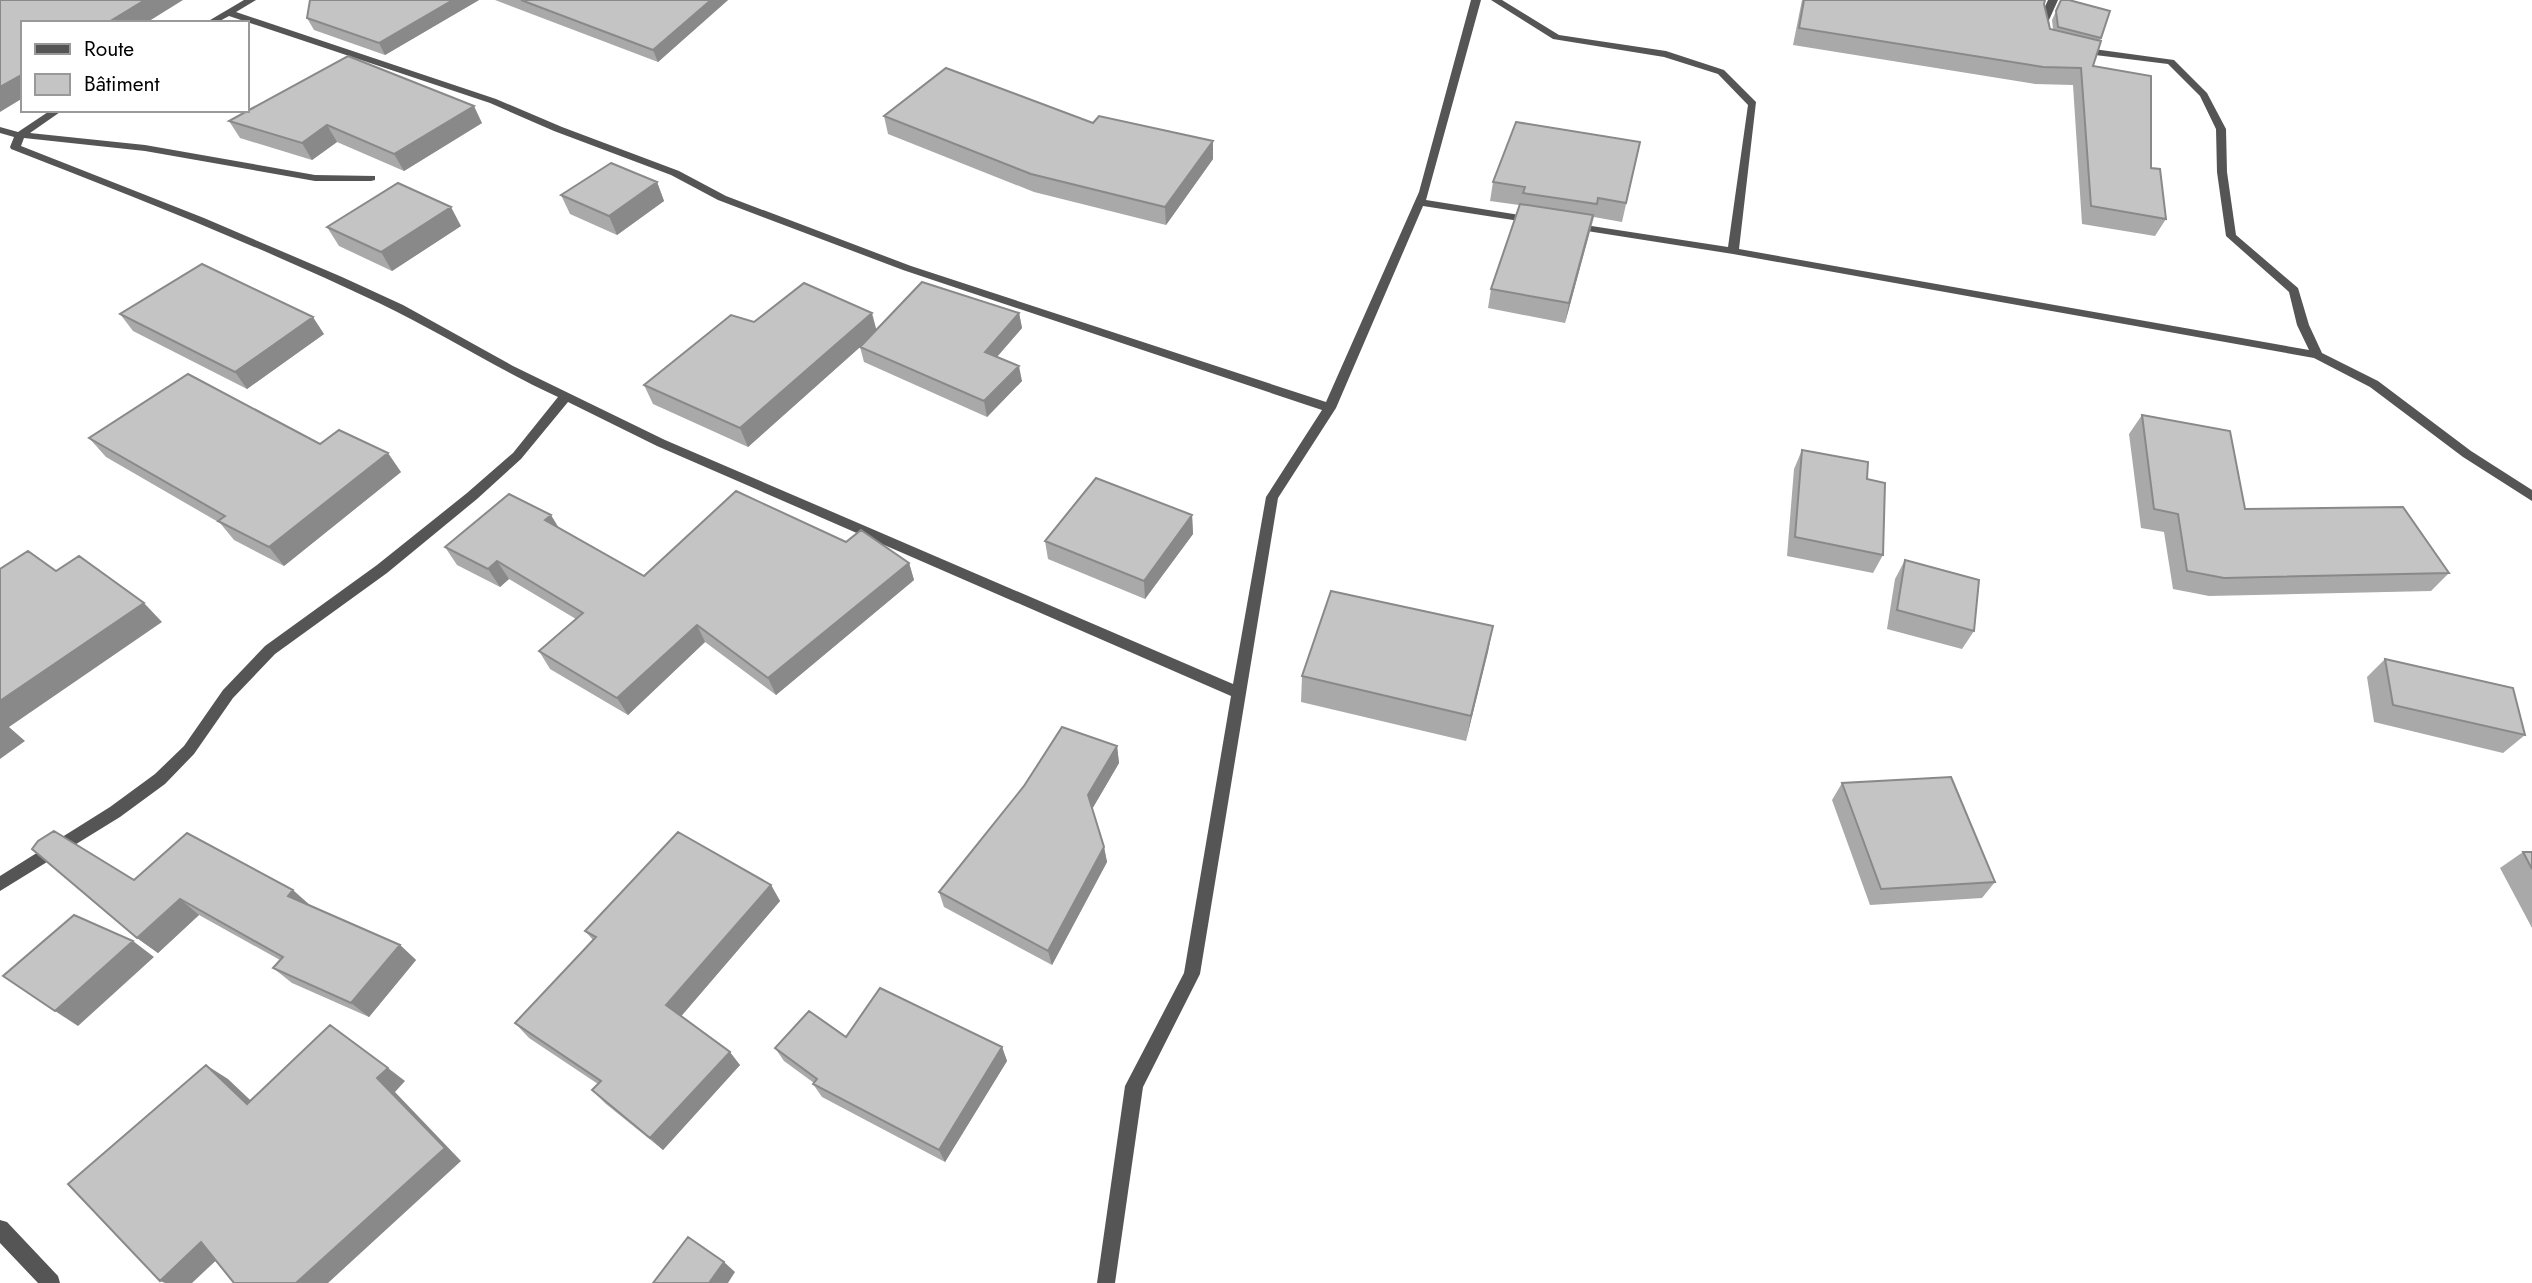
<svg xmlns="http://www.w3.org/2000/svg" width="2532" height="1283" font-family="Jost,sans-serif">
  <style>
    .lines { fill: none; stroke-linecap: round; stroke-linejoin: round }
    .minor { fill: #555; fill-rule: evenodd }
    .wall { fill: #a9a9a9 }
    .shaded-wall { fill: #898989 }
    .building { fill: #c4c4c4; stroke: #898989; stroke-width: 2 }
  </style>
  <rect width="100%" height="100%" fill="#fff"/>
  <g class="lines">
    <path class="minor" d="M244,0h12l-20,12 260,87 66,28 117,44 47,25 185,70 415,136 93,-210 52,-192h10l-55,200 106,17 5,3 -5,3 -109,-17 -87,202 -58,90 -78,476 -57,113 -28,196h-18l28,-197 59,-113 47,-277 -574,-250 -89,-44 -47,57 -44,40 -90,74 -112,81 -42,44 -39,56 -29,30 -45,33 -120,74v-15l110,-69 45,-33 29,-28 39,-56 42,-44 112,-81 90,-72 46,-40 45,-56c-61,-28 -118,-65 -179,-94 -120,-57 -244,-106 -368,-154l-1,-2 4,-10 -14,-4v-6l18,5 33,-22h12l-33,23 115,12 170,30 60,1v4l-4,1h-56l-170,-30 -121,-13 -3,8 183,72 138,59 61,28 110,61 152,74 568,244 33,-187 56,-87 -419,-140 -185,-70 -47,-25 -117,-44 -64,-28 -261,-87 -13,7h-11z
      M1491,0h11l57,35 107,16 58,19 32,32 -17,147 570,101 -12,-25 -8,-33 -63,-56 -9,-64 -1,-43 -16,-33 -32,-32 -89,-11 -5,-3 5,-3 95,13 33,33 19,36 1,43 9,63 62,53 11,37 13,28 56,28 93,70 61,39v11l-69,-44 -93,-70 -56,-29 -581,-104 -165,-26 -1,-2 5,-3 156,24 20,-142 -30,-31 -54,-17 -111,-18z
      M2048,0h10l-9,20 1,11 -5,3 -5,-3 -1,-11z
      M0,1220l7,2 51,54 2,7h-22l-38,-40z"/>
  </g>
  <path class="wall" d="M310,0h169l-94,55 -71,-25 -7,-12z
    M495,0h233l-70,62z
    M1802,0h243l-1,4 6,25h3l-1,-9 9,-20 40,38 -8,28 58,102 15,51 -11,17 -73,-12 -9,-139 -38,-1 -242,-39z
    M884,116l209,7 120,18v18l-47,66 -132,-33 -146,-58z
    M229,121l253,2 -78,48 -67,-29 -25,18 -72,-22z
    M1640,142l-18,80 -28,-5 -29,106 -77,-15 3,-19 28,-84 -29,-4 3,-19z
    M657,182l7,19 -47,34 -47,-21 -9,-19z
    M461,226l-69,45 -53,-25 -12,-19z
    M1019,313l3,15 -25,29 25,24 -35,36 -123,-55 -4,-15 -112,100 -95,-43 -9,-19 110,-63 123,7z
    M120,314l204,20 -77,55 -114,-58z
    M2142,415l103,94 204,64 -18,18 -222,5 -36,-7 -9,-57 -23,-4 -12,-94z
    M89,438l231,6 81,28 -117,94 -50,-26 -14,-17 -114,-66z
    M1802,450l65,29 16,76 -10,18 -86,-17 7,-87z
    M1192,515l1,19 -48,65 -97,-40 -3,-18z
    M559,528l85,48 202,-34 63,21 5,17 -138,115 -71,-53 -77,73 -78,-46 -11,-18 37,-32 -67,-40 -9,8 -43,-22 -12,-18z
    M1905,560l69,71 -12,18 -75,-20 8,-50z
    M1493,626l-27,115 -165,-39 1,-26z
    M2385,659l140,76 -22,18 -129,-31 -7,-45z
    M1117,746l2,17 -27,46 12,38 3,15 -55,103 -108,-58 -5,-15z
    M1842,783l153,99 -13,16 -112,7 -38,-105z
    M2523,852h9v76l-32,-60z
    M134,880l177,26 89,39 16,15 -47,57 -77,-34 -19,-15 7,-8 -81,-45 -41,38 -21,-15z
    M771,885l9,16 -99,115 59,49 -77,85 -57,-46 -14,-14 6,-6 -69,-46 -14,-15 78,-83 -8,-9z
    M846,1037l156,10 5,14 -62,101 -123,-65 -9,-13 1,-1 -30,-22 -9,-13z"/>
  <path class="shaded-wall" d="M145,0h38l-37,23h-39z
    M453,0h26l-94,55 -6,-12z
    M711,0h17l-70,62 -5,-12z
    M23,74v24l-23,14v-25z
    M474,106l8,17 -78,48 -10,-17z
    M327,125l10,17 -25,18 -10,-17z
    M1213,141v18l-47,66 -1,-18z
    M657,182l7,19 -47,34 -8,-19z
    M451,207l10,19 -69,45 -11,-19z
    M1593,215l-4,19 -24,89 4,-20z
    M872,313l5,19 -129,115 -8,-19z
    M1019,313l3,15 -34,39 -3,-15z
    M313,317l11,17 -77,55 -12,-17z
    M1019,366l3,15 -35,36 -3,-16z
    M388,453l13,19 -117,94 -15,-19z
    M551,515l11,18 -17,-13z
    M1192,515l1,19 -48,65 -1,-18z
    M497,561l12,18 -9,8 -12,-18z
    M909,563l5,17 -138,115 -8,-17z
    M144,603l18,19 -153,105 16,14 -25,18v-58z
    M697,625l8,17 -77,73 -11,-17z
    M1493,626l-5,26 -22,89 5,-25z
    M1117,746l2,17 -28,48 -3,-16z
    M1104,847l3,15 -55,103 -4,-14z
    M771,885l9,16 -102,119 -12,-15z
    M293,890l18,16 -23,-10z
    M180,899l19,16 -41,38 -21,-15z
    M133,941l21,16 -76,69 -23,-15z
    M400,945l16,15 -47,57 -18,-14z
    M1002,1047l5,14 -62,101 -6,-12z
    M730,1052l10,13 -77,85 -13,-12z
    M206,1065l22,14 40,38 -21,-13z
    M388,1068l17,13 -10,11 66,69 -133,122h-32l81,-205z
    M201,1242l23,11 -32,30h-27l-5,-2z
    M724,1262l11,10 -7,11h-19z"/>
  <path class="building" d="M0,0h145l-38,23h-84v51l-23,13z
    M310,0h143l-74,43 -72,-25z
    M521,0h190l-58,50z
    M1804,0h241l-1,4 6,25 51,12 -8,25 58,10v92l9,1 6,50 -75,-13 -10,-138 -38,-1 -244,-39z
    M2061,0h8l41,11 -9,27 -43,-11 -2,-16z
    M348,56l126,50 -80,48 -67,-29 -25,18 -73,-22z
    M946,68l147,55 6,-7 114,25 -48,66 -134,-33 -147,-58z
    M1516,122l124,20 -14,61 -28,-5 -1,6 -74,-11 2,-6 -32,-5z
    M611,163l46,19 -48,34 -48,-21z
    M398,183l53,24 -70,45 -54,-25z
    M1520,204l73,11 -24,88 -78,-14z
    M202,264l111,53 -78,55 -115,-58z
    M922,282l97,31 -34,39 34,14 -35,35 -124,-54z
    M804,283l68,30 -132,115 -96,-43 87,-70 23,7z
    M188,374l132,70 19,-14 49,23 -119,94 -51,-26 7,-5 -136,-78z
    M2142,415l88,16 15,78 158,-2 46,66 -225,5 -37,-7 -9,-57 -24,-5z
    M1802,450l66,12 -1,17 18,4 -2,72 -88,-18z
    M1096,478l96,37 -48,66 -99,-40z
    M736,491l110,51 15,-12 48,33 -141,115 -71,-53 -80,73 -78,-47 44,-38 -86,-52 -9,8 -43,-22 64,-53 42,21 -6,5 99,56z
    M28,551l28,20 23,-15 65,47 -144,98v-132z
    M1905,560l74,20 -5,51 -77,-21z
    M1331,591l162,35 -22,90 -169,-40z
    M2385,659l128,29 12,47 -132,-30z
    M1062,727l55,19 -29,49 16,52 -56,104 -109,-59 85,-106z
    M1951,777l44,105 -114,7 -39,-106z
    M54,831l80,49 53,-47 106,57 -5,6 112,49 -49,58 -78,-35 10,-11 -103,-58 -43,39 -105,-89 6,-8z
    M678,832l93,53 -105,120 64,47 -80,86 -58,-48 9,-9 -86,-58 81,-86 -11,-6z
    M2523,852h9v17z
    M74,915l59,26 -78,70 -52,-35z
    M880,988l122,59 -63,103 -126,-66 4,-5 -42,-31 34,-37 37,26z
    M330,1025l58,43 -11,10 68,70 -149,135h-62l-33,-41 -41,39 -92,-97 138,-119 41,39z
    M688,1237l36,25 -15,21h-56z"/>
  <rect x="21" y="21" width="228" height="91" fill="#ffffff" stroke="#999999" stroke-width="2"/>
  <rect x="35" y="44" width="35" height="10" fill="#555555" stroke="#999999" stroke-width="2"/>
  <text x="84" y="56" font-size="21" fill="#000000">Route</text>
  <rect x="35" y="74" width="35" height="21" fill="#c4c4c4" stroke="#999999" stroke-width="2"/>
  <text x="84" y="91" font-size="21" fill="#000000">Bâtiment</text>
</svg>
